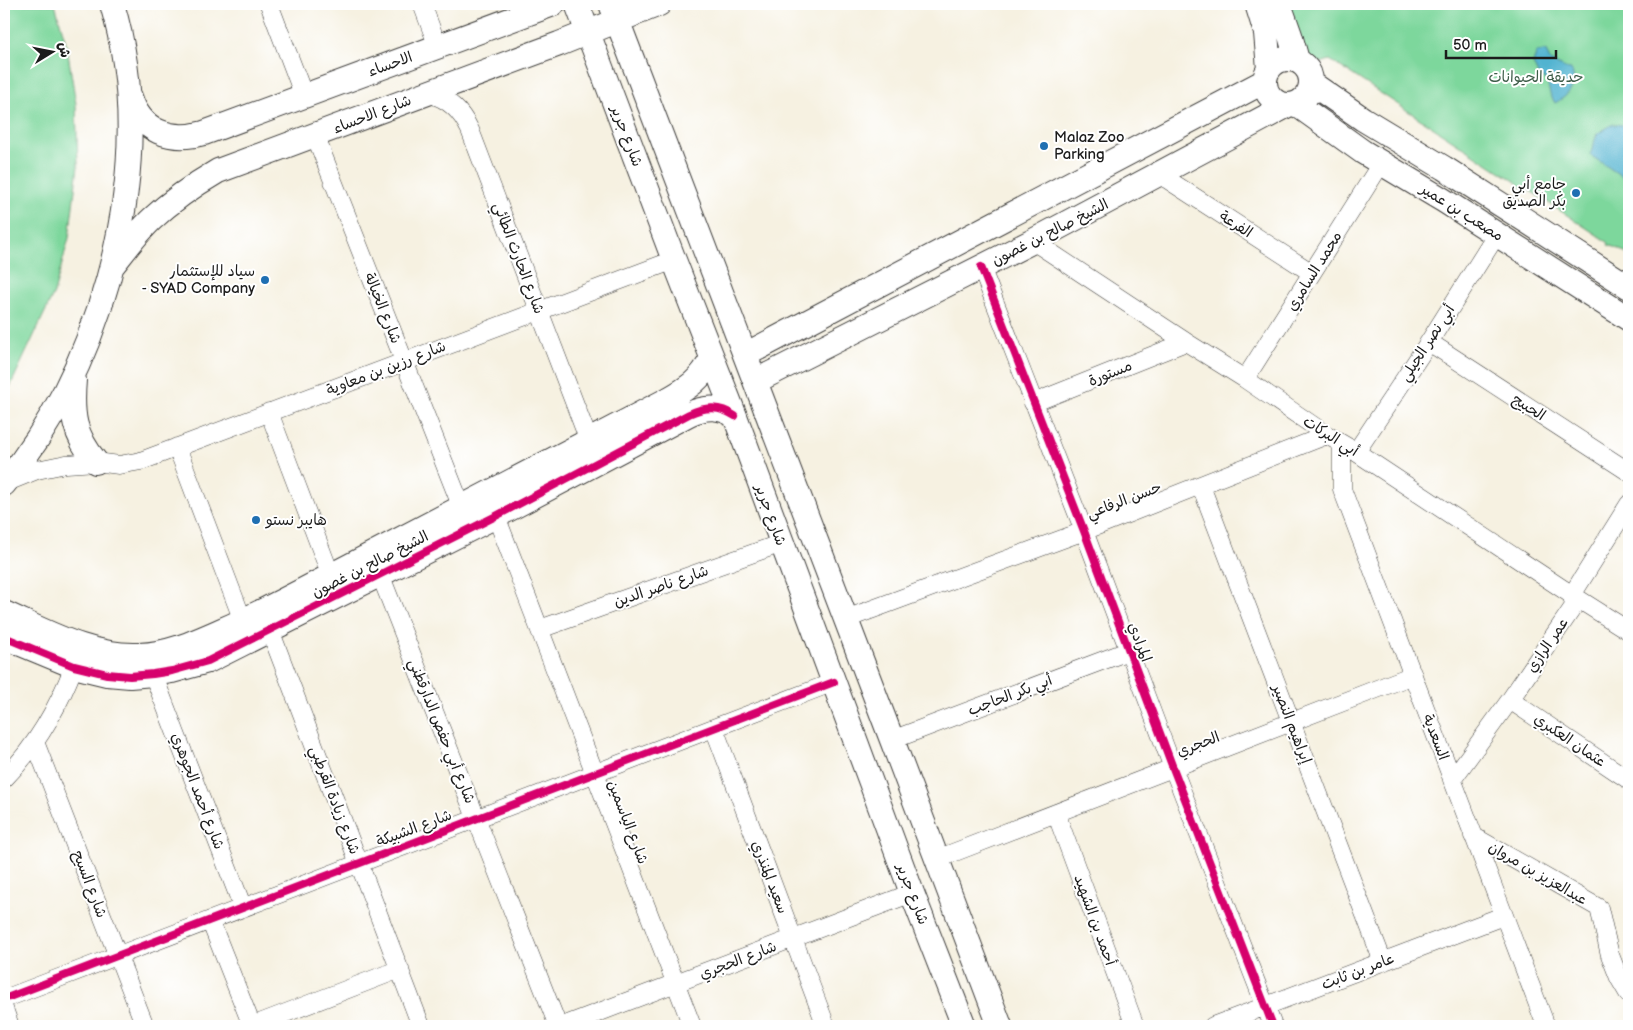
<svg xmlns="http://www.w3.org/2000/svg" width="1633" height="1030" font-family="'Balsamiq Sans','Playpen Sans Arabic',sans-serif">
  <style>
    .green { fill: #7dd79c; stroke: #4c7a5c }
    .water { fill: #51b3d0; stroke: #366876 }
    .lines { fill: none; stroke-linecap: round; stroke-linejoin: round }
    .street-casing { stroke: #3d3c3a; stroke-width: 19 }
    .secondary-casing { stroke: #3d3c3a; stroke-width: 26 }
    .street { stroke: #fff; stroke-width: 18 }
    .secondary { stroke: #fff; stroke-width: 24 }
    .cycleway-casing { stroke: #fff; stroke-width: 11 }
    .cycleway { stroke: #d6006c; stroke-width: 8 }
    .poi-dot { fill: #1f6fb2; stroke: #fff; stroke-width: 2 }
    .labels { text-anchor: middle; stroke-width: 4; stroke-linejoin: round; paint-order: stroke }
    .street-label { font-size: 15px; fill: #1c1c1c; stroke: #fff }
    .park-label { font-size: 15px; fill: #3e5d49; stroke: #fff }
    .poi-label { font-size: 15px; fill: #1c1c1c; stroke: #fff; text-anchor: start }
  </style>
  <rect width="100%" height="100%" fill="#fff"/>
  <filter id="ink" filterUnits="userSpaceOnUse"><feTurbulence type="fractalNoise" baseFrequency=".02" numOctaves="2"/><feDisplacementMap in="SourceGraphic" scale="10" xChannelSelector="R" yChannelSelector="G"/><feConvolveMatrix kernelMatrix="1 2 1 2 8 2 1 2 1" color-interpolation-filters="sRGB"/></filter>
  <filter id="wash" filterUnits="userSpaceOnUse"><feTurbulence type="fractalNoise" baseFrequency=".0096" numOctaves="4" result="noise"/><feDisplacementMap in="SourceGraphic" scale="20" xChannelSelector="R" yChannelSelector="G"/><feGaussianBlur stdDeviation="1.12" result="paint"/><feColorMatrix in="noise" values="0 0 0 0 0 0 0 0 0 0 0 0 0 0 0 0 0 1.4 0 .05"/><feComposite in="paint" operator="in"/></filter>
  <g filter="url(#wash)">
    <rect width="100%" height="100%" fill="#f6f1e1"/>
    <path class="green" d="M4,4h51l12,43 9,57 2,62 -9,72 -15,55 -47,100 -3,5z
      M1287,4h342v252l-10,-7 -11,-4 1,-2 -86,-57 -2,2 -5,-6 -186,-122 -19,6z"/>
    <path class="water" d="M1546,51l4,10 22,10c5,16 -4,25 -17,32l-5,-9 -3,-13 -9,-6 -5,-12 4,-11z
      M1613,124l16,2v55l-39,-26 7,-21z"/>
  </g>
  <g filter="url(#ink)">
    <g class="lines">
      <g class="street-casing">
        <path id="street" d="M269,4l35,92
          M422,4l16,43
          M428,93c21,6 33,18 42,37l119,311
          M315,135l147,373
          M1159,174l153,99
          M1033,241l153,101 59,37 82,56 29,17 216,143 57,36
          M981,267l103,264 89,237 100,258
          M1429,342l200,130
          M1245,379l137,-217
          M1033,403l153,-61
          M269,412l62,164
          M1342,444v45l204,537
          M177,447l66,174
          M1356,452l73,-110 68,-108
          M5,483l32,-13 29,-6 30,-2 23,3 22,-4 533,-201
          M1201,486l182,476
          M496,516l196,510
          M380,574l178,452
          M846,619l238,-88 243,-96
          M540,629l242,-86
          M270,630l151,396
          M153,674l90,234
          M1510,700l119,80
          M714,728l112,298
          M892,740l236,-89
          M35,742l110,284
          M4,779c32,-32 54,-71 70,-113
          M1452,780l58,-80 64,-94 -2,-11 57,-91
          M1056,813l79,213
          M1473,836l126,72 11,47 9,23 10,17
          M937,859l476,-184
          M210,920l42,106
          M4,999l830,-317
          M4,1009l6,17
          M252,1026l148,-57
          M563,1026l349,-133
          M1213,1026l290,-110"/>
      </g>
      <g class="secondary-casing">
        <path id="secondary" d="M577,4l97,256 61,156 177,477 52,133
          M611,4l281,736 108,286
          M1257,4l9,29 3,36
          M1279,4l11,31 7,25
          M1265 82a23 23 0 1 1 46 0a23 23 0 1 1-46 0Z
          M1311,83l52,36 81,49 185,119
          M130,97c11,35 41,45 74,36l349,-129
          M1296,104l67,48 80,48 186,119
          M112,266c13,-16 25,-33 40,-47 20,-19 42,-34 66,-48l341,-127 100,-40
          M745,355l520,-274
          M74,380c-3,35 0,55 22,82
          M756,381l277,-140 255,-136
          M4,484c50,-60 83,-129 104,-204 25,-91 31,-185 4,-276
          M4,613c43,19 87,44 135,42 30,-1 56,-13 83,-25 37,-16 72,-35 108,-54 113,-58 225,-117 337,-176 21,-12 34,-20 45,-42
          M4,637l70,29 33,8 23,2 23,-2 19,-3 36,-10 288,-145 193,-102c17,-8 31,-8 46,2"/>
      </g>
      <use href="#street" class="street"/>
      <use href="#secondary" class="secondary"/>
      <g class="cycleway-casing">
        <path id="cycleway" d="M981,267l103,264 89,237 100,258
          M4,637l70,29 33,8 23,2 23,-2 19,-3 36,-10 288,-145 193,-102c17,-8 31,-8 46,2
          M4,999l830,-317"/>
      </g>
      <use href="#cycleway" class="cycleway"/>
    </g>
  </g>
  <g class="poi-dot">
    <circle cx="1044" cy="146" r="5"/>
    <circle cx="1576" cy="193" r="5"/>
    <circle cx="265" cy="280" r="5"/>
    <circle cx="256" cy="520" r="5"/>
  </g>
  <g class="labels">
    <g class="street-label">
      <text transform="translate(390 64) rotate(-20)" y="5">الاحساء</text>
      <text transform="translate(372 114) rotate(-21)" y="5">شارع الاحساء</text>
      <text transform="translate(627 136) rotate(69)" y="5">شارع جرير</text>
      <text transform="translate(1462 212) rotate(32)" y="5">مصعب بن عمير</text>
      <text transform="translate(1236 224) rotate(33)" y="5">الفرعة</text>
      <text transform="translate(1050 232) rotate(-27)" y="5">الشيخ صالح بن غصون</text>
      <text transform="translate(519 258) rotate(69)" y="5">شارع الحارث الطائي</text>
      <text transform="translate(1314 271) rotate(-58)" y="5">محمد السامري</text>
      <text transform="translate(383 308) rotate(68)" y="5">شارع الخيالة</text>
      <text transform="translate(1427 343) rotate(-57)" y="5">أبي نصر الجيلي</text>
      <text transform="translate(386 368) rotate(-21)" y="5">شارع رزين بن معاوية</text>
      <text transform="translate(1110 373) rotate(-22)" y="5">مستورة</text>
      <text transform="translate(1529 407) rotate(33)" y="5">الحبيج</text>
      <text transform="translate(1331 436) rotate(32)" y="5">أبي البركات</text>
      <text transform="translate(1124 500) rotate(-21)" y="5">حسن الرفاعي</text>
      <text transform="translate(771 515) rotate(70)" y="5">شارع جرير</text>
      <text transform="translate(370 564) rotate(-27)" y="5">الشيخ صالح بن غصون</text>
      <text transform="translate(661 586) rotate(-19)" y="5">شارع ناصر الدين</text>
      <text transform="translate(1140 642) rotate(69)" y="5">المرادي</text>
      <text transform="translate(1547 645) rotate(-56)" y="5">عمر الرازي</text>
      <text transform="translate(1010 695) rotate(-21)" y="5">أبي بكر الحاجب</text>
      <text transform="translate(1292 724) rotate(69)" y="5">إبراهيم النصير</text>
      <text transform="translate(442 731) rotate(68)" y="5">شارع أبي حفص الدارقطني</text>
      <text transform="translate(1436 737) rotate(69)" y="5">السعدية</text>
      <text transform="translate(1570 740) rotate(34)" y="5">عثمان العكبري</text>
      <text transform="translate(1198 744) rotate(-21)" y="5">الحجري</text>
      <text transform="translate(198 791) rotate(69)" y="5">شارع أحمد الجوهري</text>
      <text transform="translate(335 800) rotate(69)" y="5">شارع زيادة القرطبي</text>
      <text transform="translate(628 822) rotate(69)" y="5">شارع الياسمين</text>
      <text transform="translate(414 828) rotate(-21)" y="5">شارع الشبيكة</text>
      <text transform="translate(1538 873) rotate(30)" y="5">عبدالعزيز بن مروان</text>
      <text transform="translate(770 877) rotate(69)" y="5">سعيد المنذري</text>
      <text transform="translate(90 884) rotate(69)" y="5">شارع السيح</text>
      <text transform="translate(913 894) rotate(69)" y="5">شارع جرير</text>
      <text transform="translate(1095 920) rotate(70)" y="5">أحمد بن الشهيد</text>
      <text transform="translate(738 960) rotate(-21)" y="5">شارع الحجري</text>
      <text transform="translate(1358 971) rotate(-21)" y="5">عامر بن ثابت</text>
    </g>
    <g class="park-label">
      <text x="1536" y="82">حديقة الحيوانات</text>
    </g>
    <g class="poi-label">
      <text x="1054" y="142">Malaz Zoo<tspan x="1054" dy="17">Parking</tspan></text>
      <text x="1566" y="189" text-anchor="end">جامع أبي<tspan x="1566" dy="17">بكر الصديق</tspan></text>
      <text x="255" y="276" text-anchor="end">سياد للإستثمار<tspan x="255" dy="17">- SYAD Company</tspan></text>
      <text x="266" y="525">هايبر نستو</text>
    </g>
  </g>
  <rect width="1633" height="1030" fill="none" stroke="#fff" stroke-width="20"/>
  <g transform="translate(52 52) rotate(80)" stroke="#ffffff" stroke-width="4" paint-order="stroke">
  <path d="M0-4L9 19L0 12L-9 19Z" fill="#1c1c1c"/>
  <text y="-8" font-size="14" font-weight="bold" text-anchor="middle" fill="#1c1c1c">ش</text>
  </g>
  <path d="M1446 50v8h110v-8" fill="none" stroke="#1c1c1c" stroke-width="2.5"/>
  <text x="1453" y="50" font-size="15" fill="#1c1c1c" stroke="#ffffff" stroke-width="4" paint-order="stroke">50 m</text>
</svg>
